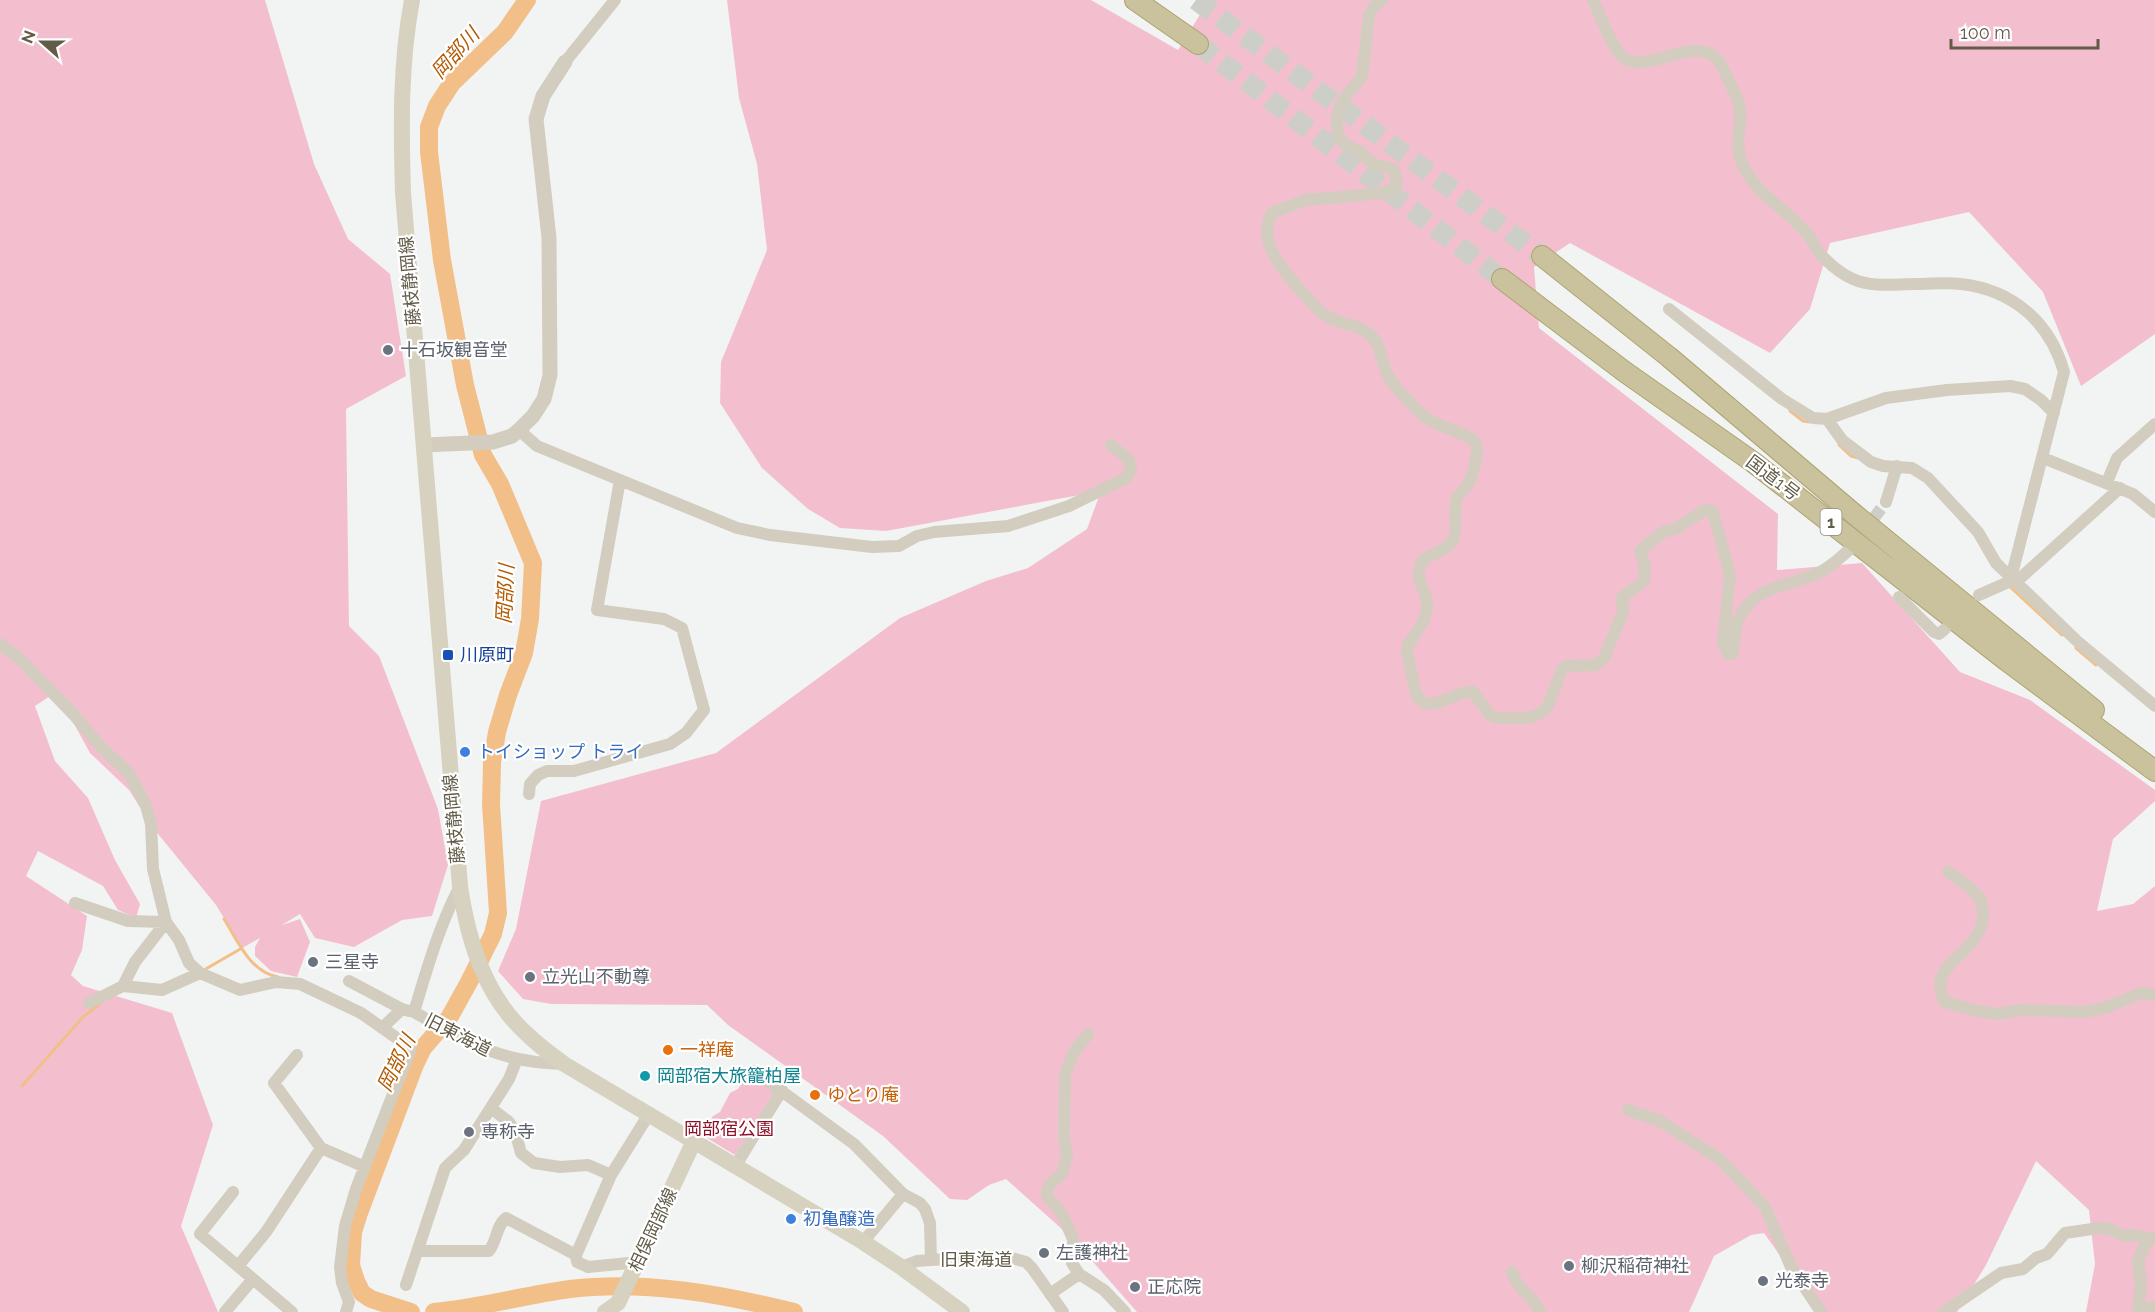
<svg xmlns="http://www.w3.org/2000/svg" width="2155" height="1312" font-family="Raleway,'Noto Sans JP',sans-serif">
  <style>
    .green { fill: #f3bfcf }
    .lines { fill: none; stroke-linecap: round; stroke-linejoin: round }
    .stream { stroke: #f3bf89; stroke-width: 3 }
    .river { stroke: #f3bf89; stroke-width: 18 }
    .minor-tunnel { stroke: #cecec9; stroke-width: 12; stroke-dasharray: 12 6; stroke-linecap: butt }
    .trunk-tunnel { stroke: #cecec9; stroke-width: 20; stroke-dasharray: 20 10; stroke-linecap: butt }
    .trunk-casing { stroke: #afa472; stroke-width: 22 }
    .minor { stroke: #d2cdbf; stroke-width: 12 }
    .tertiary { stroke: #d2cdbf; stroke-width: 15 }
    .secondary { stroke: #d6d2bf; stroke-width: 16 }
    .trunk { stroke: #cac29c; stroke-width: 20 }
    .worship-dot { fill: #6b7280; stroke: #fff; stroke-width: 2 }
    .transit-dot { fill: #1a4fb4; stroke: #fff; stroke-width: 2 }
    .shop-dot { fill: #3f7fe0; stroke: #fff; stroke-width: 2 }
    .food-dot { fill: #e8710a; stroke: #fff; stroke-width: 2 }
    .culture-dot { fill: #0f9aa8; stroke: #fff; stroke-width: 2 }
    .labels { text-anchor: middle; stroke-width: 4.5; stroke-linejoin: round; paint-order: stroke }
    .shield { fill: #fff; stroke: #908c7f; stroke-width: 1.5 }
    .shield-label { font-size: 16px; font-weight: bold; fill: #615b48 }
    .street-label { font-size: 18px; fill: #615b48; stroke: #fff }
    .worship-label { font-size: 18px; fill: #5b616d; stroke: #fff; text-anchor: start }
    .transit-label { font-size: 18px; fill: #164399; stroke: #fff; text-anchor: start }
    .shop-label { font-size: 18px; fill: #366cbe; stroke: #fff; text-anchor: start }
    .food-label { font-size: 18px; fill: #c56008; stroke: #fff; text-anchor: start }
    .culture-label { font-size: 18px; fill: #0d838f; stroke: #fff; text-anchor: start }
    .park-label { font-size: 18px; fill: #8a112a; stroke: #fff }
    .water-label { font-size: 20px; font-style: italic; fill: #b25b03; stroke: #fff }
  </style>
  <rect width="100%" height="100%" fill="#f2f4f4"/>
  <path class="green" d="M0,0h265l49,164 34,75 42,35 16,102 -60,33 3,217 30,30 59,153 10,56 -16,51 -30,4 -48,27 -39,-9 -15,-24 -18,11 18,-6 10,23 -13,35 -26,-6 -16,-15v-9l5,-9 -18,10 -26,-43 -62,-76 -25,-39 -39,-37 -23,-42 -17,-15 -15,10 20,55 33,37 27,62 25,44 -4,14 -18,-8 -15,-24 -65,-35 -12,25 61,40 -5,34 -11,25 12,11 89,27 41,112 -32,101 37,86h-218z
    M727,0h364l87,50 31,-50h946v334l-74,52 -38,-94 -74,-80 -139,31 -20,66 -40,44 -200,-110 -36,24 5,61 239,186 -1,56 85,-7 98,109 70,28 125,90v11l-42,38 -16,72 36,-7 22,-18v422l-22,4h-47l9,-48 -6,-54 -53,-49 -50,104 -29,47h-137l-56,-79 -13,2 -37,21 -25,56h-552l-64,-73 -67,-60 -17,6 -22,15 -17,-1 -67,-63 -155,-111 -21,-20 -156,-1 -28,-5 -25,-28 18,-42 25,-128 175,-48 184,-135 86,-37 42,-13 59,-39 14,-38 -215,40 -46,-3 -32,-19 -46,-41 -42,-65 1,-41 46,-112 -10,-86 -18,-66z
    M748,1072l28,17 -41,66 -33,-20 11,-19 7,-4 10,-19 8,-4z"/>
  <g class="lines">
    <path class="stream" d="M1790,411l13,10 7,1
      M1839,445l12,11 7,2
      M2008,585l54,50
      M2076,648l20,17
      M224,919c14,22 26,53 54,58
      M204,970l38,-22
      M407,1038l16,10
      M22,1086l61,-69 18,-14"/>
    <path class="river" d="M411,1312l-40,-13 -9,-6 -6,-12 -5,-16 2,-33 6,-19 55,-146 9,-19 26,-30 20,-36 24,-48 5,-21 -7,-109 1,-41 5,-31 11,-37 16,-42 6,-34 3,-56 -33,-79 -17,-29 -18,-70 -23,-125 -13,-108v-25l8,-21 15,-23 53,-51 22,-32
      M434,1312c46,-4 91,-17 136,-23 74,-9 152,5 224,23"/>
    <path class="minor-tunnel" d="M1852,547l34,-45"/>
    <path class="trunk-tunnel" d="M1196,0l346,256
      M1198,44l304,235"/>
    <g class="trunk-casing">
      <path id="trunk" d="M1135,0l63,44
        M1542,256l127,101 185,157 240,196
        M1502,279l123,93 128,90 254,199 148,110"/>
    </g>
    <path class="minor" d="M1382,0l-9,7 -4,9 -7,60c-6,10 -15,16 -20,26 -7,12 -9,34 4,43 4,3 9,3 13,6 5,2 8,9 13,12 7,4 15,3 22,7l3,12 -4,6 -11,5 -62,6h-12l-36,14c-16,29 12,58 30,79 8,9 16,19 26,25 13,7 36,9 45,21 8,9 9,23 13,34 6,13 27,34 39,45 10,9 47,17 51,27 3,9 -3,32 -8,40 -3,5 -8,9 -11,14 -5,14 3,32 -6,45 -8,11 -28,10 -31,24 -5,17 8,24 7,39 0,14 -13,29 -20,41v6c4,13 5,30 10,42 10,23 39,-6 56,-3l17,23 7,3h31l11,-4 9,-8 14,-37 5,-3 29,-1 8,-7 19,-46 -1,-15 22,-16 1,-15 -5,-15 23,-19 12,-3 27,-17 6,-2 5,2 17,63 -7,67 5,12h4c4,-12 1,-25 7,-36 18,-34 49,-31 79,-45 12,-5 23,-16 33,-25
      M1593,0c8,17 15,38 26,53 22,29 73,-21 98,6 4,4 21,40 22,45 5,18 -6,38 3,59 12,31 47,47 67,73 5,7 8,16 15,22 8,8 19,17 29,21 20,9 42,5 63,5 15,0 31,-2 45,0 52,6 89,38 103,88l-53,206
      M565,62l50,-62
      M1669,309l113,90 31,19 14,1 59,-21 61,-8 63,-4 15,3 16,11 13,13
      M1827,419l15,21 29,22 12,4 29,2 16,10 50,54 18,31 81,78 78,65
      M519,430l18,16 200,82 33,7 102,12 27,-1 18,-10 17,-4 74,-6 61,-20 57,-28 5,-9 -2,-9 -18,-15
      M2043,458l90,36 22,18
      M2107,482l10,-24 38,-34
      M1886,502l11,-36
      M2016,582l104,-94
      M1979,595l34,-15
      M1899,597l35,35 5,2 6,-5
      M0,644l20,15 54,56 27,32 28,26 17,33 5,18 2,45 13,53 13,18 10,23 11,10 40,17 36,-8 24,2 61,29 50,35 -55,141 -11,37 -5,41 2,16 7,19 -3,10
      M529,794l1,-10 8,-9 9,-4h27l96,-27 16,-11 18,-23 -22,-82 -18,-9 -67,-9 23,-130
      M1948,872c10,7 22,14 29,23 4,5 6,12 6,17 2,43 -61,51 -38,90l32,9 20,3 24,-4 64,2 20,-4 36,-15 14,2
      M460,886c-21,40 -33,83 -46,126 53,30 86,51 150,52
      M75,903l53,18 38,1
      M349,981l53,28
      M123,986l12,-24 31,-40
      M89,1003l34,-17 39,4 38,-17
      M382,1028l20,-19 7,2
      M1088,1034l-14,18 -9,22 -1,63 3,19 -5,18 -12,10 -3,7v5l15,18 11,25 -1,24 7,11 25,16 21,22
      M297,1055l-23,28 47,65 44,19
      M754,1071l100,73 49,50 17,9 5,6 5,14 1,37
      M491,1108l18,14 6,9 6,22 13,10 26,4 28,-2 23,10
      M1628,1110l32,11 61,39 44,47 26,60 30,45
      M736,1165l46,-75
      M233,1192l-33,42 92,78
      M863,1242l40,-48
      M418,1251h71c8,-10 7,-25 17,-33l70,37
      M639,1262l-51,5 -11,-5 -1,-7 35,-80 38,-61
      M238,1266l28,-34 55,-84
      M901,1267l16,-6 14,-1 73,-4 22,6 6,6 31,44
      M1512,1272c5,18 21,23 28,40
      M406,1285l39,-117 19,-18 45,-71 8,-20
      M1050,1294l29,-20
      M2138,1309l17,-2
      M225,1312l28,-33
      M1944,1312l57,-39 22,-4 13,-11 11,-4 18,-21 34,-5 11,1 14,7 8,-1 23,4
      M2138,1312l3,-29 -3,-22 10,-23"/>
    <path class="tertiary" d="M424,445l69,-3 19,-6 7,-6 14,-14 11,-17 6,-24 -1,-137 -13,-119 7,-23 22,-34"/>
    <path class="secondary" d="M412,0c-12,64 -11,128 -9,193l57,693c8,55 25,111 68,149 11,11 24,20 36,29l299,178 38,25 61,45
      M605,1312l13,-9 76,-162"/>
    <use href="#trunk" class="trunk"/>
  </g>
  <g class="worship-dot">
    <circle cx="388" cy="350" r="6"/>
    <circle cx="313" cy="962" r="6"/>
    <circle cx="530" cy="977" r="6"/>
    <circle cx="469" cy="1132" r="6"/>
    <circle cx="1044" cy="1253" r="6"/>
    <circle cx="1569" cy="1266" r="6"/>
    <circle cx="1763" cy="1281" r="6"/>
    <circle cx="1135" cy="1287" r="6"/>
  </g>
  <rect class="transit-dot" x="442" y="649" width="12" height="12" rx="3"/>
  <g class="shop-dot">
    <circle cx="465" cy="752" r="6"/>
    <circle cx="791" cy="1219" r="6"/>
  </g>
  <g class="food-dot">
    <circle cx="668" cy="1050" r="6"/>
    <circle cx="815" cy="1095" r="6"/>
  </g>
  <circle class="culture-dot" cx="645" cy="1076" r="6"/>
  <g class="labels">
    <rect class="shield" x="1820.5" y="509" width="21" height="26" rx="4.5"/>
    <g class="shield-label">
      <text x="1831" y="528">1</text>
    </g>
    <g class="street-label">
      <text transform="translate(410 281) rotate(-95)" y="6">藤枝静岡線</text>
      <text transform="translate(1773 478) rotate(37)" y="6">国道1号</text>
      <text transform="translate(454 819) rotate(-95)" y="6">藤枝静岡線</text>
      <text transform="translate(458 1035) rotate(27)" y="6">旧東海道</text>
      <text transform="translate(653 1230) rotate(-65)" y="6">相俣岡部線</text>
      <text x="976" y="1266">旧東海道</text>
    </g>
    <g class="worship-label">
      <text x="400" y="356">十石坂観音堂</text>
      <text x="325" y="968">三星寺</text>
      <text x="542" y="983">立光山不動尊</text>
      <text x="481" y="1138">専称寺</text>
      <text x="1056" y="1259">左護神社</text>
      <text x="1581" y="1272">柳沢稲荷神社</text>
      <text x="1775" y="1287">光泰寺</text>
      <text x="1147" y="1293">正応院</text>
    </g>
    <g class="transit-label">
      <text x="460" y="661">川原町</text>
    </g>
    <g class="shop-label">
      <text x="477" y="758">トイショップ トライ</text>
      <text x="803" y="1225">初亀醸造</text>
    </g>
    <g class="food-label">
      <text x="680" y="1056">一祥庵</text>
      <text x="827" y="1101">ゆとり庵</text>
    </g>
    <g class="culture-label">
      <text x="657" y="1082">岡部宿大旅籠柏屋</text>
    </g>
    <g class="park-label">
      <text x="729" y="1135">岡部宿公園</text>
    </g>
    <g class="water-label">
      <text transform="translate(455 53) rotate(-48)" y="7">岡部川</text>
      <text transform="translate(505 594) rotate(-87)" y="7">岡部川</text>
      <text transform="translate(396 1063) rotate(-64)" y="7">岡部川</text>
    </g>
  </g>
  <g transform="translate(42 42) rotate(291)" stroke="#ffffff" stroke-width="4.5" paint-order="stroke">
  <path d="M0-4.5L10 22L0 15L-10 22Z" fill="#615b48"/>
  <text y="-9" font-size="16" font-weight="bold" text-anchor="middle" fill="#615b48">N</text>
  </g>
  <path d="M1951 39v9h147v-9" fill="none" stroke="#615b48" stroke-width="3"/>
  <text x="1960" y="39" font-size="18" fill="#615b48" stroke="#ffffff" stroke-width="4.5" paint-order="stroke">100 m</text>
</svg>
